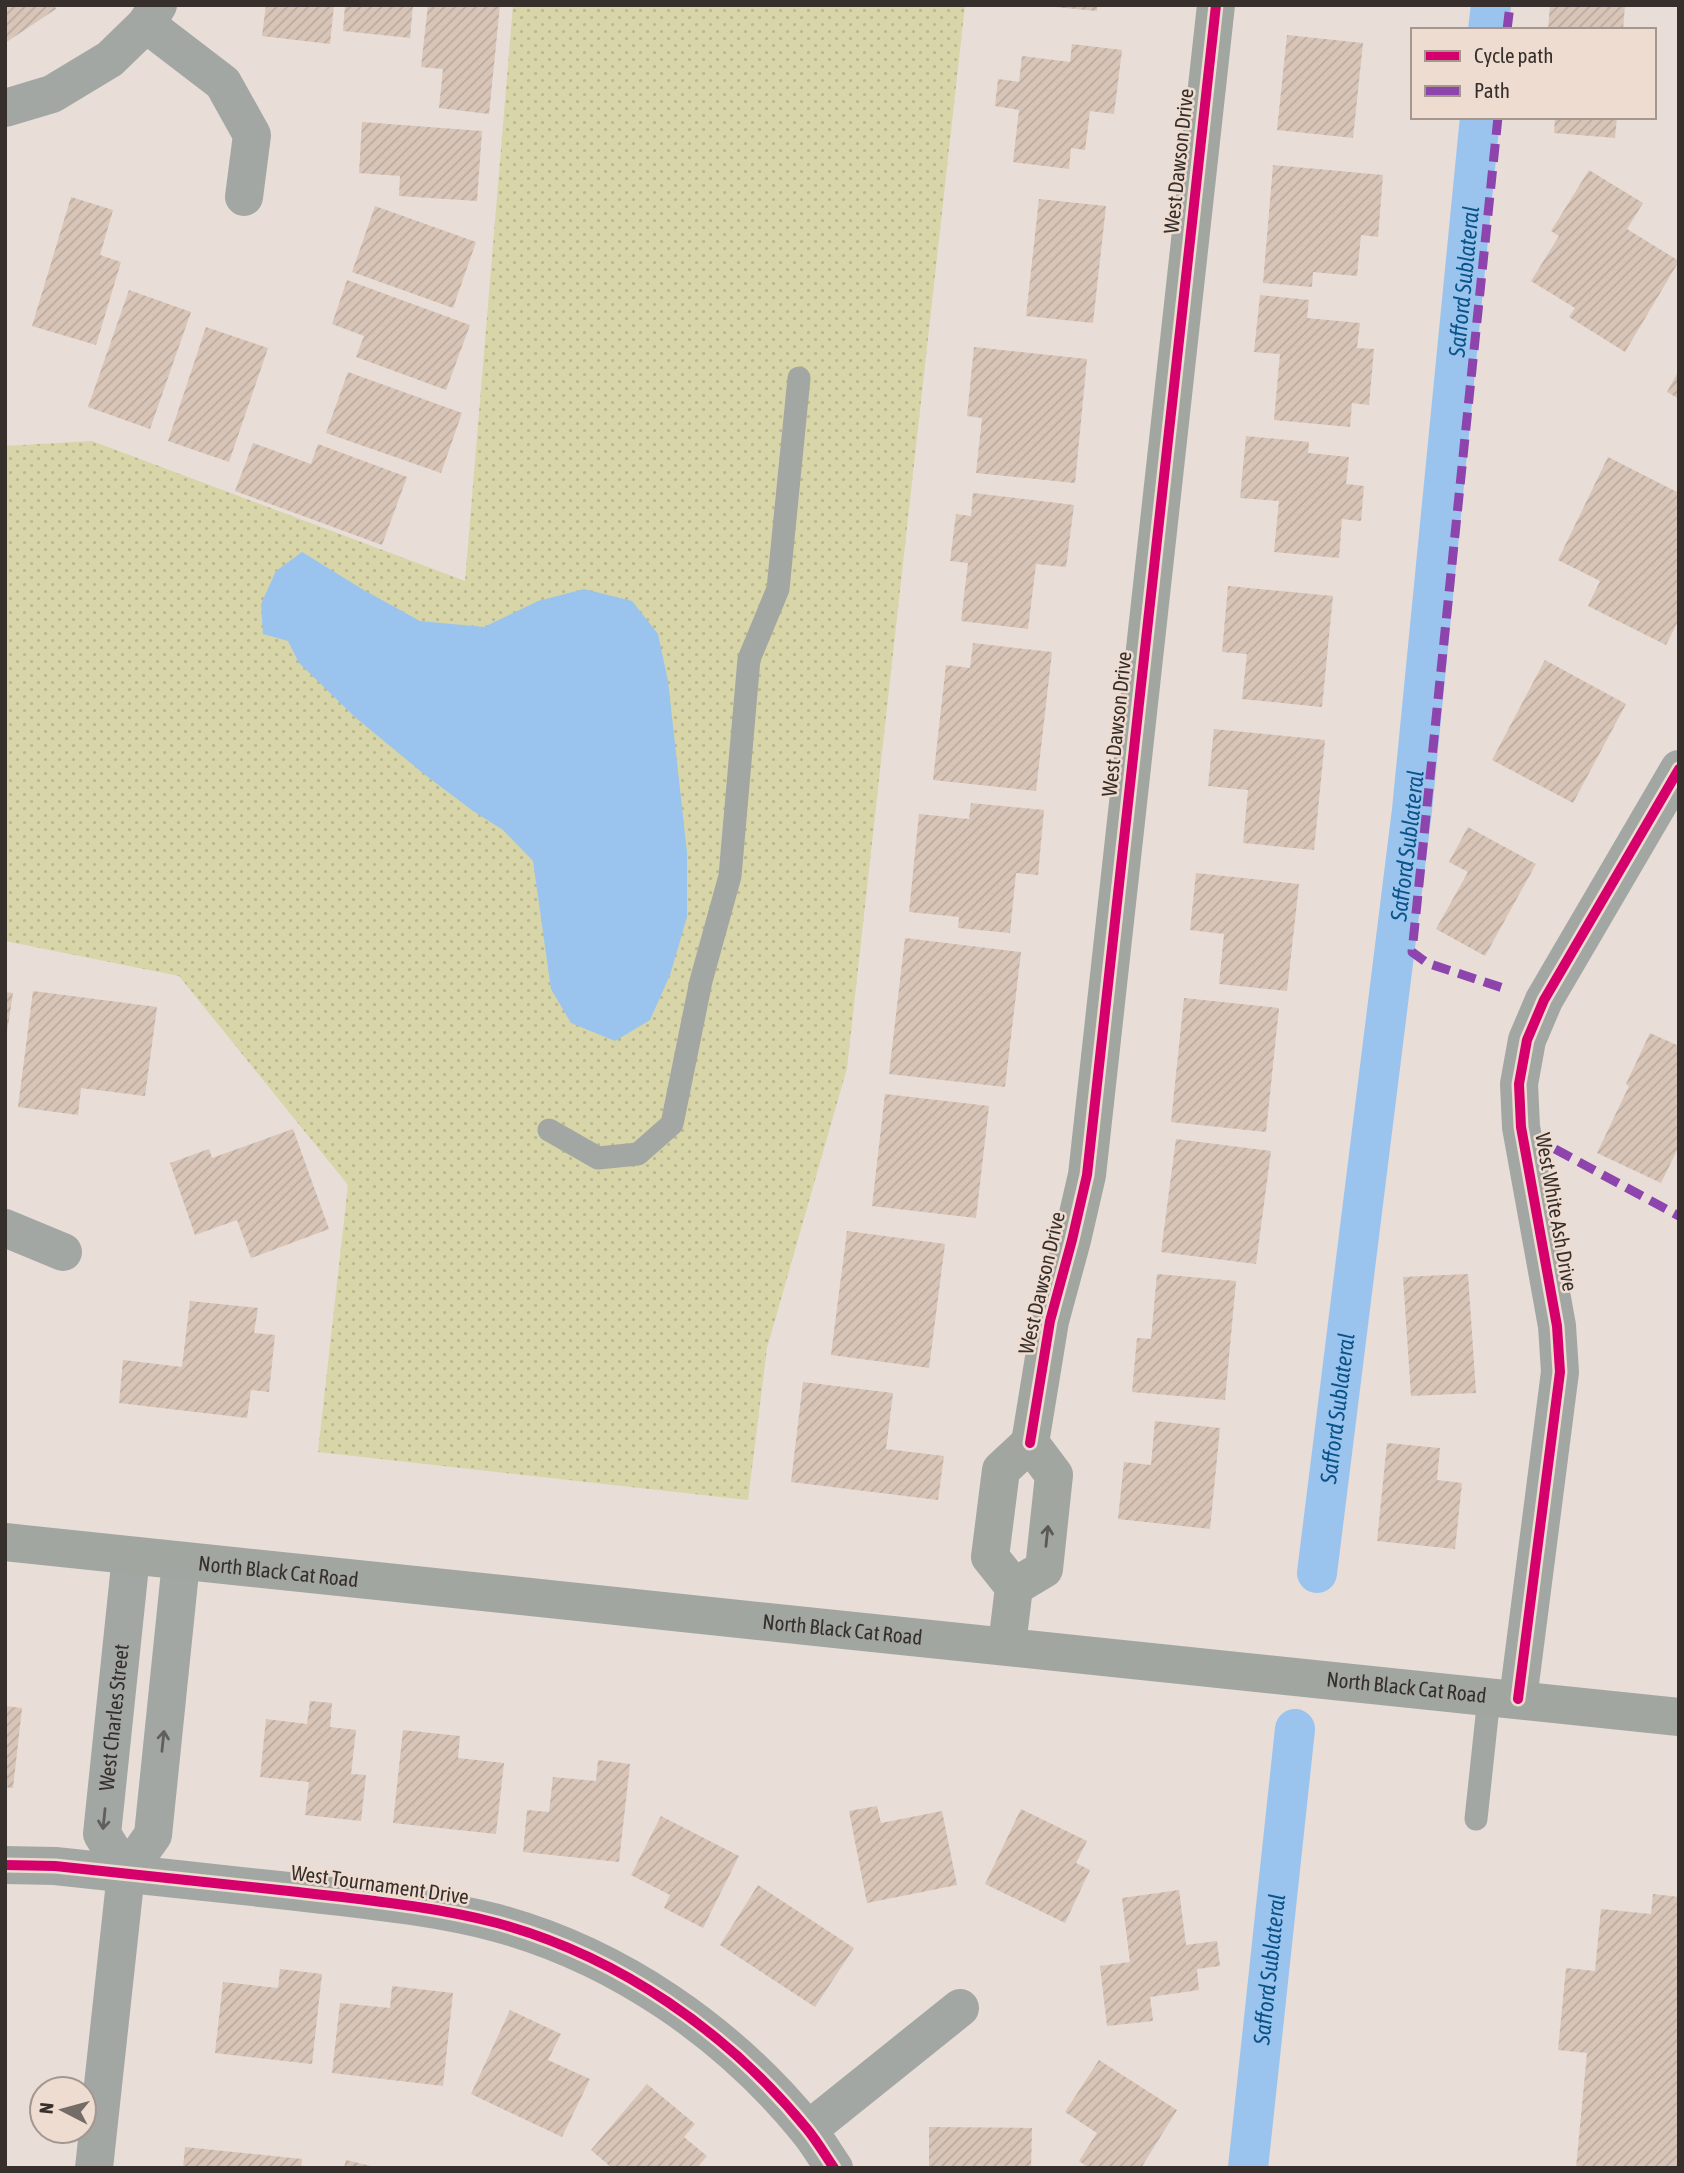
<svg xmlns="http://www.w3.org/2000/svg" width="1684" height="2173" font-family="'Asap Condensed',sans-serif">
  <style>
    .grass { fill: url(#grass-dots) }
    .water { fill: #9ac4ed }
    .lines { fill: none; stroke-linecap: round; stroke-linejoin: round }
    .canal { stroke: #9ac4ed; stroke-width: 40 }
    .building { fill: url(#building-hatch) }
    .lane { stroke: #a2a7a4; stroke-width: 23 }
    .street { stroke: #a2a7a4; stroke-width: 38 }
    .secondary { stroke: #a1a6a1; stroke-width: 38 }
    .quiet { stroke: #8e44ad; stroke-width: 9; stroke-dasharray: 18 9; stroke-linecap: butt }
    .cycleway-casing { stroke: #eedcd1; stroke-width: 15 }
    .cycleway { stroke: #d6006c; stroke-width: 10 }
    .oneway { stroke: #5b5954 }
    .oneway2 { stroke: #615f5b }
    .labels { text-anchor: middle; stroke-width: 5; stroke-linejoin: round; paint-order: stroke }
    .street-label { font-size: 21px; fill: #362f2b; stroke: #eedcd1 }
    .water-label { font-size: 23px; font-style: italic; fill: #09538a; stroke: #eedcd1 }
  </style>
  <defs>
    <pattern id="grass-dots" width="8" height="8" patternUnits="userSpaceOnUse" patternTransform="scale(1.75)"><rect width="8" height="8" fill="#d8d5a9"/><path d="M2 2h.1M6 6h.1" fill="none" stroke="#bab792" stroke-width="1.8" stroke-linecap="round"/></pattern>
    <pattern id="building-hatch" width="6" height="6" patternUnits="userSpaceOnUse" patternTransform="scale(1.75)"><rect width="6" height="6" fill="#d8c5b8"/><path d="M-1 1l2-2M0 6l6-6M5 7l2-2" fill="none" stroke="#baaa9e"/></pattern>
  </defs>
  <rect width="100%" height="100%" fill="#e8ddd7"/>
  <path class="grass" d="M513,5h452l-118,1063 -80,280 -19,152 -430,-48 30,-267 -169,-209 -174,-35v-495l87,-5 373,140z"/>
  <path class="water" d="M302,552l60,37 58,32 64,6 54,-26 46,-12 48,12 26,33 10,47 19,171v65l-17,58 -20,45 -35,21 -44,-18 -20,-34 -18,-128 -30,-31 -30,-19 -49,-37 -68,-56 -57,-55 -11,-22 -25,-7 -2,-30 15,-33z"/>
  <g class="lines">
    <g class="canal">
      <path d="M1488,30l3,-25"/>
      <path id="s1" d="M1317,1573l95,-763 68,-693"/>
      <path id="s2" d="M1248,2168l47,-439"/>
    </g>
  </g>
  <path class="building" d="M5,5h49l2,4 -51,34z
    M266,5h68l-4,39 -68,-8z
    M345,5h68l-3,33 -67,-7z
    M428,5h72l-11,109 -50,-6 4,-39 -22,-2z
    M1055,5h42v6l-42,-4z
    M1550,5h75l-2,25h-75z
    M1287,35l76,8 -10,95 -76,-8z
    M1072,44l50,6 -8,64 -24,-3 -5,39 -14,-2 -2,21 -56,-7 6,-52 -24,-4 3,-27 21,3 3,-26 48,6z
    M1555,117h62l-2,21 -61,-5z
    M362,122l120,9 -5,70 -78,-5 1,-20 -41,-3z
    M1273,165l110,10 -5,62 -17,-2 -4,41 -44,-4 -1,15 -49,-4z
    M1589,170l54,33 -16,26 52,32 -54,91 -56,-35 6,-9 -44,-27 28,-45 -8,-5z
    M71,197l42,13 -13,45 21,7 -25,83 -64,-19z
    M1039,199l67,7 -13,117 -67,-7z
    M375,206l101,36 -23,66 -101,-36z
    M347,280l123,45 -24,65 -90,-33 8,-21 -32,-12z
    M129,290l62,22 -41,117 -62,-22z
    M1260,295l49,5 -2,18 53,5 -3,25 17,1 -5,56 -17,-2 -2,24 -76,-7 6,-66 -26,-2z
    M206,327l62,21 -39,114 -61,-21z
    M974,347l113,12 -12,124 -99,-10 6,-55 -15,-2z
    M1679,370v29l-12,-7z
    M348,372l114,41 -21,60 -115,-40z
    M1246,436l63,6 -1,11 41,4 -3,27 18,2 -3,35 -19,-2 -3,39 -65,-6 5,-51 -39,-3z
    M253,443l58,21 7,-20 89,33 -25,68 -147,-54z
    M1608,457l71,36v126l-13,26 -78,-39 12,-25 -42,-21z
    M973,493l101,12 -8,62 -30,-3 -8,65 -67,-8 7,-58 -18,-2 6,-47 15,2z
    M1228,586l105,10 -11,111 -80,-8 5,-45 -25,-2z
    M973,643l79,9 -16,139 -103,-11 13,-115 24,3z
    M1545,660l81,44 -53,99 -81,-43z
    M1214,729l111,11 -11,110 -71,-7 5,-53 -40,-4z
    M971,803l73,7 -6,65 -22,-2 -6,60 -52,-5 1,-11 -50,-5 10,-98 50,5z
    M1468,827l68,37 -51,92 -49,-27 32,-57 -19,-10z
    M1196,873l103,11 -12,107 -68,-7 5,-50 -34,-4z
    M905,938l116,14 -16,135 -116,-13z
    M33,991l124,16 -12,89 -64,-8 -3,27 -60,-8z
    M5,992l8,1 -6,39h-2z
    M1184,998l95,10 -13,124 -95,-10z
    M1650,1033l29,13v100l-18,37 -64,-30 32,-67 -3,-2z
    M885,1094l104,12 -13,112 -104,-12z
    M293,1129l36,100 -78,29 -14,-38 -42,15 -25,-72 39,-14 3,9z
    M1176,1139l95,12 -15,113 -95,-12z
    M847,1231l98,13 -16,124 -98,-13z
    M1157,1274l79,7 -11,119 -93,-8 5,-54 14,1z
    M1468,1274l8,119 -65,3 -8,-119z
    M190,1301l68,7 -4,25 21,2 -6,57 -18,-2 -4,28 -128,-15 4,-43 59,7z
    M803,1382l90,11 -7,56 58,7 -6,44 -147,-18z
    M1155,1421l65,7 -10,101 -92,-10 6,-57 27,3z
    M1387,1443l53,5 -3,32 25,3 -7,66 -78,-8z
    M310,1701l22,2 -2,24 26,3 -5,44 15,1 -5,46 -56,-6 4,-33 -49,-5 6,-58 41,5z
    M5,1706l17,2 -9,80 -8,-1z
    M403,1730l57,6 -2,22 46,5 -8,71 -103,-11z
    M598,1760l32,4 -11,98 -96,-10 4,-42 22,2 4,-35 43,4z
    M877,1806l4,17 61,-12 15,74 -90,18 -18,-92z
    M1021,1809l66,32 -11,22 14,7 -25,53 -80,-39z
    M661,1816l78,40 -36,72 -39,-20 6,-13 -39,-20z
    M758,1885l96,63 -39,59 -95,-62z
    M1179,1890l7,55 31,-4 3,25 -23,3 2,21 -49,7 3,24 -46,5 -7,-60 30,-4 -8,-64z
    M1653,1894l26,3v271h-103l11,-115 -29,-3 8,-82 29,3 6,-62 50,5z
    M280,1969l42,5 -10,90 -97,-11 8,-71 55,6z
    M392,1986l61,7 -10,93 -111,-13 8,-70 50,5z
    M510,2010l51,24 -13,26 42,19 -28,58 -91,-43z
    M1099,2060l78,50 -36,58h-52l-10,-7 18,-28 -32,-21z
    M647,2084l48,40 -11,13 23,19 -10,12h-85l-21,-18z
    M929,2127l103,1 -1,40h-102z
    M185,2147l117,12 -1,9h-118z
    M346,2160l29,7v1h-31z"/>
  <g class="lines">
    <path class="lane" d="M549,1130l49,28 40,-4 34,-30 29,-143 29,-105 19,-217 29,-70 21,-211
      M1476,1819l13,-122"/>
    <g class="street">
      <path d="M146,24l77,59 29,52 -8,62"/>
      <path d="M5,108l47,-14 58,-35 36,-35 12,-19"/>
      <path d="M5,1228l58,24"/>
      <path d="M1518,1699l42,-327 -3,-46 -36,-199 -2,-43 8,-44 17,-40 135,-231"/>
      <path d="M5,1865l50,1c81,9 162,17 243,26 67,8 134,14 199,31 121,33 231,109 310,206 10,12 18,26 27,39"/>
      <path id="s3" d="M126,1873l-24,-39 29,-278"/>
      <path d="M808,2130l152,-122"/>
      <path d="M94,2168l32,-295 27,-38 28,-273"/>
    </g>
    <g class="secondary">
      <path d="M1030,1443l20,-122 22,-81 15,-65 129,-1170"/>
      <path id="s4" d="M5,1542c558,63 1116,113 1674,175"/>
      <path d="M1007,1645l7,-58 -24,-30 11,-87 29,-27 24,32 -10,94 -30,18"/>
    </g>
    <path class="quiet" d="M1507,30l3,-25
      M1498,117l-86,835 15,11 82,27
      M1555,1149l124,67"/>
    <g class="cycleway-casing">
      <path id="cycleway" d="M1030,1443l20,-122 22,-81 15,-65 129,-1170
        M1518,1699l42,-327 -3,-46 -36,-199 -2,-43 8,-44 17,-40 135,-231
        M5,1865l50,1c81,9 162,17 243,26 67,8 134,14 199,31 121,33 231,109 310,206 10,12 18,26 27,39"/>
    </g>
    <use href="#cycleway" class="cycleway"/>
  </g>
  <defs><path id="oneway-shaft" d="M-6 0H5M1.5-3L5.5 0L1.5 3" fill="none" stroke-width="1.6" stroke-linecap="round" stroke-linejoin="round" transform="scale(1.75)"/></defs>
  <use class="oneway" href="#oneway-shaft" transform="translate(1047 1536) rotate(-84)"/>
  <g class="oneway2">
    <use href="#oneway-shaft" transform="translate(163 1741) rotate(-84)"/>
    <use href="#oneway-shaft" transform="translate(104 1819) rotate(96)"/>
  </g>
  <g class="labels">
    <g class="street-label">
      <text transform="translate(1179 161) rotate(-84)" y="7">West Dawson Drive</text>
      <text transform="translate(1117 724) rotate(-84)" y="7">West Dawson Drive</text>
      <text transform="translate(1556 1212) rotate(80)" y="7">West White Ash Drive</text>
      <text transform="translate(1042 1283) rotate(-77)" y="7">West Dawson Drive</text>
      <text dy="7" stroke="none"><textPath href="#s4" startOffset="275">North Black Cat Road</textPath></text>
      <text dy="7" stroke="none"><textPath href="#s4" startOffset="842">North Black Cat Road</textPath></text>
      <text dy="7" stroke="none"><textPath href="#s4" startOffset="1409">North Black Cat Road</textPath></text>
      <text dy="7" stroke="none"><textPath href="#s3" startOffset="163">West Charles Street</textPath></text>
      <text transform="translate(380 1885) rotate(8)" y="7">West Tournament Drive</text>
    </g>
    <g class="water-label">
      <text dy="8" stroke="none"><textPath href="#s1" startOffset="1300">Safford Sublateral</textPath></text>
      <text dy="8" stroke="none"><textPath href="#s1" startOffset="733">Safford Sublateral</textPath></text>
      <text dy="8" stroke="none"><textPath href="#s1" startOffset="166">Safford Sublateral</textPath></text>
      <text dy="8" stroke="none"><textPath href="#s2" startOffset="200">Safford Sublateral</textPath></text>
    </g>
  </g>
  <rect width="1684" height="2173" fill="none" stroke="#362f2b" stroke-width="14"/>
  <rect x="1411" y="28" width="245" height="91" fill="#eedcd1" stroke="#a4978f" stroke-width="2"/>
  <rect x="1425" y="51" width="35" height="10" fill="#d6006c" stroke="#a4978f" stroke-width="2"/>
  <text x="1474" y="63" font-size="21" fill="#362f2b">Cycle path</text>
  <rect x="1425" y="86" width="35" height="10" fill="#8e44ad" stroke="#a4978f" stroke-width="2"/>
  <text x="1474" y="98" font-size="21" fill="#362f2b">Path</text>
  <g transform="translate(63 2110) rotate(276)"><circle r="33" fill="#eedcd1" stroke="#a4978f" stroke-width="2"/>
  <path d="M0-5L12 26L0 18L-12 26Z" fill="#746c67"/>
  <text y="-10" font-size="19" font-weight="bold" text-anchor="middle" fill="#362f2b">N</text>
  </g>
</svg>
